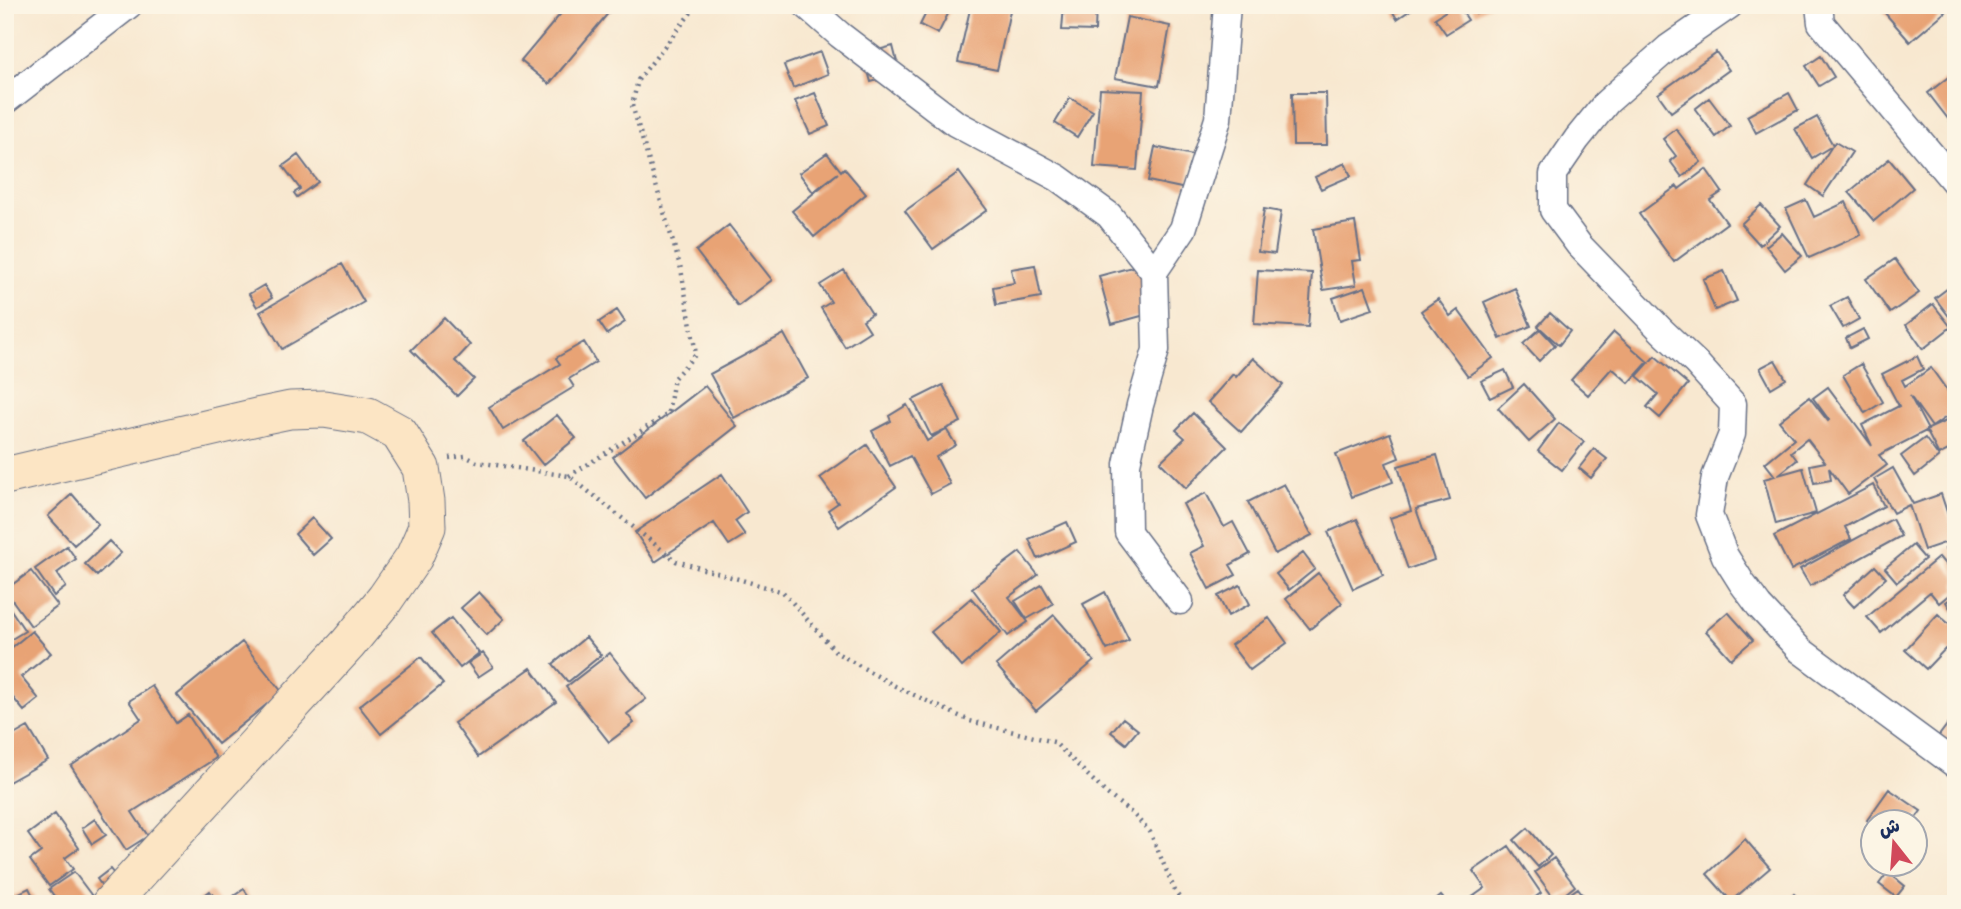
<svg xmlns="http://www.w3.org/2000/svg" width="1961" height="909" font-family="'Gochi Hand','Playpen Sans Arabic',sans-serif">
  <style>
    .building { fill: #e8a374 }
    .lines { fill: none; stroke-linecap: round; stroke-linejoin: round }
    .street-casing { stroke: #687086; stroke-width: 29 }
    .secondary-casing { stroke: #687086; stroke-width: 39 }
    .path { stroke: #687086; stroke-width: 4.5; stroke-dasharray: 2 5; stroke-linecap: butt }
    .street { stroke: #fff; stroke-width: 26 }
    .secondary { stroke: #fce5c4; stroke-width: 37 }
  </style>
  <rect width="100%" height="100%" fill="#fcf5e5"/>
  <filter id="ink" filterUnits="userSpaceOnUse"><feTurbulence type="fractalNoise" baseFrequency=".0143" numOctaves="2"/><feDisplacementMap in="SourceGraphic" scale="14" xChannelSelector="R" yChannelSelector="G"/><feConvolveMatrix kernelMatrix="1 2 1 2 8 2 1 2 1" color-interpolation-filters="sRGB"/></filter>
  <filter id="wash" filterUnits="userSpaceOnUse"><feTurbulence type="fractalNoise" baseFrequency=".00686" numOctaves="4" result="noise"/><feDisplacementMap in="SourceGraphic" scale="28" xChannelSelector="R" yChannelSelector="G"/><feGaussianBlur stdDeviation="1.57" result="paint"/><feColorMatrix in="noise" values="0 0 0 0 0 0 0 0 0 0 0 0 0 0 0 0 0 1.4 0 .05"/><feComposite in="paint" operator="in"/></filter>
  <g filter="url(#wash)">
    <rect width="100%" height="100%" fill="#f8e8d0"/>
    <g id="blocks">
      <path class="building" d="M568,5h47l-66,79 -28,-23z
        M930,5h15l6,3 -13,26 -18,-9z
        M971,5l40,1 -14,64 -39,-8z
        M1064,5h32l-1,26 -33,-1z
        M1389,5h29l-21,14z
        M1455,5h3l10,15 -22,14 -11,-16z
        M1470,5h21l-15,9z
        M1878,5h61l6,7 -35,30z
        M1127,17l43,9 -11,60 -44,-8z
        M893,46l7,28 -29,8 -8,-28z
        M820,52l8,22 -35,14 -9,-23z
        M1716,52l13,18 -58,42 -13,-18z
        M1821,56l13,21 -15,9 -13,-20z
        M1956,71v58l-28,-36z
        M1100,89l43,2 -6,79 -43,-3z
        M815,93l14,33 -19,8 -15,-33z
        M1292,93h34l1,52h-34z
        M1789,93l9,17 -42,23 -9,-17z
        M1070,98l23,13 -16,26 -22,-14z
        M1709,98l21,28 -14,11 -21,-28z
        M1817,117l16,28 2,-3 17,10 -29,44 -16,-11 25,-39 -20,12 -17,-29z
        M1676,129l25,33 -19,15 -12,-16 6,-5 -13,-17z
        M1155,147l38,8 -7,34 -38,-8z
        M827,153l14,18 3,-3 22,26 -52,43 -22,-26 46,-38 -25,19 -14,-19z
        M298,155l20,27 -21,15 -3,-4 6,-4 -17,-23z
        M1889,159l24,29 -39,33 -25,-29z
        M1345,163l6,13 -30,13 -6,-12z
        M1706,169l16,23 -12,8 17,23 -53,39 -35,-48 38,-28 2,3z
        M959,172l28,38 -54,39 -28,-38z
        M1806,200l8,17 32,-15 15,33 -52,23 -23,-49z
        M1761,205l19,21 -20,19 -19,-21z
        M1264,209l17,3 -6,42 -17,-2z
        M1355,222l6,38 -9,1 4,24 -33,5 -10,-61z
        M729,225l43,55 -34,26 -42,-55z
        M1782,233l20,23 -17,14 -19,-24z
        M1895,259l24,34 -29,20 -24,-34z
        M342,264l22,38 -82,47 -22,-37z
        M1143,264l13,48 -44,12 -13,-48z
        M1035,265l6,32 -45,8 -3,-18 21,-4 -3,-14z
        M844,270l28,44 -9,6 7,11 -25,16 -24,-39 10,-6 -11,-17z
        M1258,270l54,3 -4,54 -54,-3z
        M1724,271l13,30 -22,9 -12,-31z
        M1956,282v39l-2,2 -19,-25z
        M264,285l8,13 -15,9 -8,-13z
        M1365,287l8,22 -33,11 -7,-22z
        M1515,288l16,38 -31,13 -16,-37z
        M1847,297l12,22 -16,9 -13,-22z
        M1438,299l12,17 8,-6 35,48 -25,18 -47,-65z
        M1933,304l18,23 -28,22 -17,-24z
        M617,310l8,12 -18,12 -8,-12z
        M1550,313l20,18 -11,14 -21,-19z
        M444,318l26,27 -15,16 19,18 -17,17 -46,-46z
        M1540,329l15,16 -16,16 -16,-17z
        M1863,329l5,10 -18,9 -4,-10z
        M1614,332l34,30 -19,21 -17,-15 -24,27 -17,-15z
        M784,334l24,44 -74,40 -24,-44z
        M584,342l12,20 -27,17 5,8 -71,43 -14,-23 71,-43 -4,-6z
        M1655,356l33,28 -28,34 -13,-11 11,-13 -21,-18z
        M1917,356l6,13 -21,11 3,6 26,-18 25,35v7l-24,17 -22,-31 18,34 -49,25 8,10 -39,29 -19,-26 2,12 -17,3 -4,-18 15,-3 -18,-23 -16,13 6,8 -19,15 25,-7 13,45 -40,11 -12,-45 11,-3 -10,-13 29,-24 -15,-18 30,-24 19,24 1,-1 -16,-22 15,-11 44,59 -10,-21 37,-19 -17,-32z
        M1253,358l30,27 -42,47 -33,-30 25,-28 3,3z
        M1775,360l11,19 -15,9 -11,-20z
        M1861,364l22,38 -18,11 -22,-38z
        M1505,370l8,17 -23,11 -9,-17z
        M1524,384l31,35 -26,23 -31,-34z
        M943,385l18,37 -30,14 -18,-36z
        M705,386l32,40 -92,72 -32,-41z
        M907,405l20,36 19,-12 10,16 -20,12 14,27 -19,10 -21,-38 -20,10 -18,-35 19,-10 -2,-5z
        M1193,413l34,34 -41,41 -26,-26 25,-24 -9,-8z
        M557,415l19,23 -33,27 -19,-24z
        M1946,421l10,19v6l-17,9 -13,-25z
        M1559,423l25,19 -22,28 -24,-19z
        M1390,433l9,25 -13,5 7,19 -41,15 -16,-43z
        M1925,438l14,19 -24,19 -14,-20z
        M867,445l29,42 -57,40 -11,-17 10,-7 -18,-25z
        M1594,449l13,10 -16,19 -12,-10z
        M1437,455l13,45 -34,9 18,51 -26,9 -18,-51 21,-7 -13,-45z
        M1893,468l20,36 28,-10 15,45 -32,11 -15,-45 -16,8 -19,-34z
        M722,474l25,38 -12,9 10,14 -16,10 -15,-22 -59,39 -20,-30z
        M1284,484l28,51 -37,19 -27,-52z
        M1873,485l11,21 -39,21 6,12 -60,31 -17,-34z
        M1206,493l18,34 9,-5 17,32 -20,11 6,10 -27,14 -19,-36 14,-7 -21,-42z
        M72,494l26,30 -24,21 -26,-29z
        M312,518l19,21 -18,16 -18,-21z
        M1357,519l26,56 -30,14 -25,-57z
        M1892,519l9,17 -91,50 -10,-17z
        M1067,522l9,20 -38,17 -9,-20z
        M109,541l12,12 -24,23 -12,-12z
        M1913,545l12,14 -28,23 -12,-14z
        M1956,545v31l-11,-27z
        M67,546l9,13 -19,14 9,14 -12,9 -19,-27z
        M1020,552l18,23 -29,22 19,25 -20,14 -36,-48z
        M1303,553l12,16 -26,21 -13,-16z
        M1939,557l17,20v12l-17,14 -9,-11 -49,41 -14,-16z
        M1875,566l11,12 -32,29 -11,-12z
        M31,571l27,35 -27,20 -26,-36z
        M1318,573l24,30 -32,26 -24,-30z
        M1042,585l11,19 -26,15 -12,-18z
        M1240,585l10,19 -22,12 -10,-20z
        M479,592l25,27 -17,16 -26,-27z
        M1105,592l24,48 -22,10 -24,-46z
        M1956,595v16l-3,2 -7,-11z
        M971,598l30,34 -39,35 -31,-35z
        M5,601l20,30 -20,12z
        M1728,612l25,28 -22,19 -25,-28z
        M1938,614l12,11 6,-6v39l-11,-9 -19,20 -21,-19z
        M1054,615l40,46 -58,50 -40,-46z
        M451,618l28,35 -19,15 -28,-35z
        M1269,618l18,25 -37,27 -19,-25z
        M32,631l19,22 -30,24 18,22 -15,12 -19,-23v-35z
        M586,637l15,18 -33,27 -15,-18z
        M242,642l40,50 -64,52 -41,-49z
        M483,653l10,14 -15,10 -10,-14z
        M610,653l36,46 -19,15 7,9 -25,19 -43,-55z
        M421,657l22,27 -62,50 -22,-28z
        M531,668l25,34 -78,55 -24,-34z
        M152,686l24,37 12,-8 28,43 -84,54 16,24 -22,14 -55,-84 70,-47 -12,-18z
        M1956,713v55l-27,-19z
        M1123,718l15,12 -12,14 -15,-12z
        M28,727l20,33 -43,24v-44z
        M1889,789l32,22 -8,11h-39l-1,3 -6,-5z
        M55,814l24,34 -14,10 8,11 -24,17 -19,-26 11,-8 -13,-18z
        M95,819l11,16 -14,9 -10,-16z
        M1528,828l23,27 -13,12 -24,-27z
        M1745,839l25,29 -39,33 -24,-27z
        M1509,846l32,47 -15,11h-51l-4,-6 14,-10 -12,-17z
        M1554,858l21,28 -19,15 -21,-29z
        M110,869l14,18 -14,10 -13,-18z
        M74,872l21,28 -5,4h-30l-11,-15z
        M1888,872l17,14 -9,11 -17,-13z
        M29,888l8,16h-32v-4z
        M1578,888l12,16h-34z
        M244,889l10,15h-28l-1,-2z
        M210,891l10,13h-27z
        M1794,894l11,10h-20z
        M1441,896l7,8h-17z"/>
    </g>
  </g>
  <g filter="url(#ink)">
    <use href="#blocks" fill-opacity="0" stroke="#687086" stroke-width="2"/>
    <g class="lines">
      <g class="street-casing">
        <path id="street" d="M806,5l34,30 115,88 103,55 51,37 45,57
          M1730,5l-62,43 -61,54 -30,37 -24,35v36l26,35 83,86 34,32 37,41 -1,30 -17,43 -6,38 16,41 17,27 17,23 41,44 156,115
          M1819,5l2,18 135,161
          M5,101l124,-96
          M1180,601l-52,-69 -1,-68 13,-59 16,-55 -2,-78 29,-43 35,-110 9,-114"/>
      </g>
      <g class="secondary-casing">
        <path id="secondary" d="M5,476l256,-60 29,-6 34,-1 44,7 31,17 22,35 5,33 1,26 -13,30 -29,42 -37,45 -238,260"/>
      </g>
      <path class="path" d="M449,458l16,-2 12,6 92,14 107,85 107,31 54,61 58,33 75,35 84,21 53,52 26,20 17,18 26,61 8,11
        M569,476l99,-62 6,-36 22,-24 -15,-85 -49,-164 6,-25 59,-75"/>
      <use href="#street" class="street"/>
      <use href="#secondary" class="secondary"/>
    </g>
  </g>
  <rect width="1961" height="909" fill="none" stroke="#fcf5e5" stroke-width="28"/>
  <g transform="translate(1894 843) rotate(343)"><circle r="33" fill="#fcf5e5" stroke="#a2a6af" stroke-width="2"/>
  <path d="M0-5L12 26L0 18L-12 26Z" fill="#d1495b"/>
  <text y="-10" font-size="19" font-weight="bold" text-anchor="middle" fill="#1b2f5e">ش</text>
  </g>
</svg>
